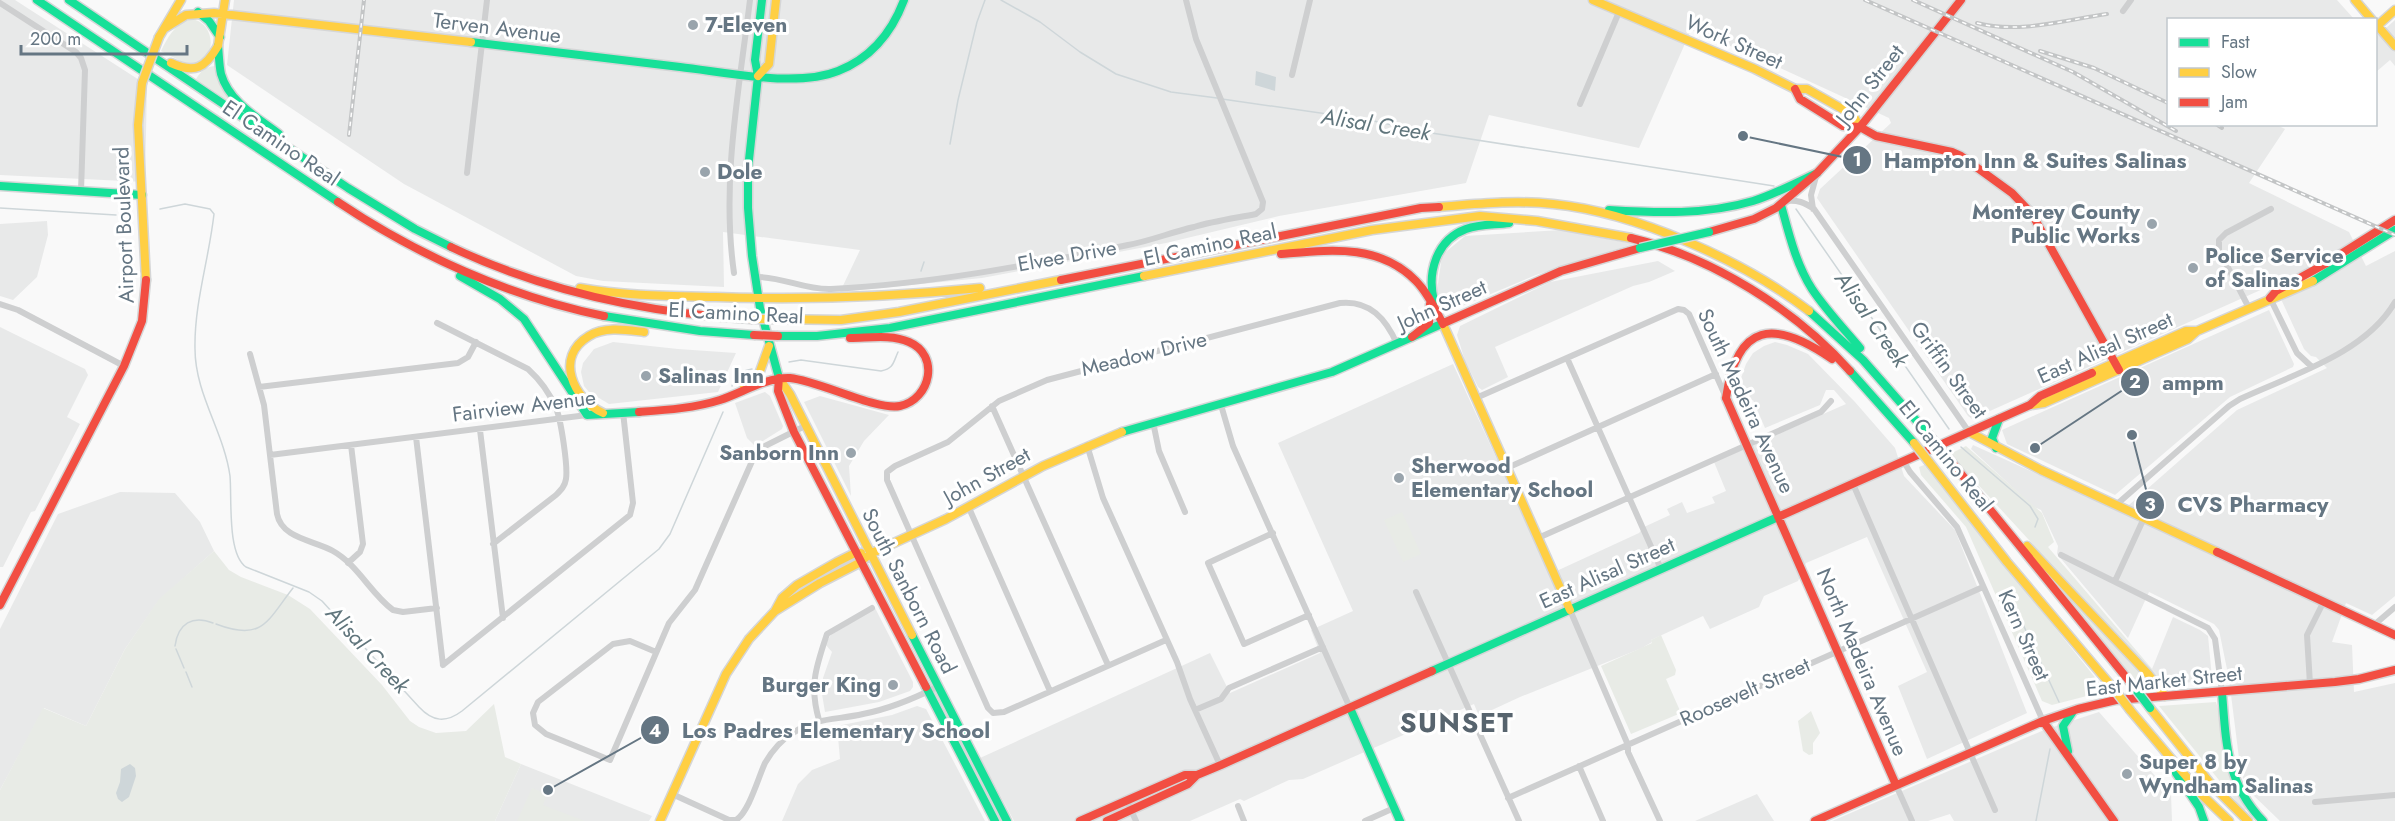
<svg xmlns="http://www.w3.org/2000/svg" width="2395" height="821" font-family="Jost,sans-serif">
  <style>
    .built { fill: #e8e9e9 }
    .green { fill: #e8ebe6 }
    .water { fill: #ced6d9 }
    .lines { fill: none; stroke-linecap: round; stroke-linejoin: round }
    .stream { stroke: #ced6d9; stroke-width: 1.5 }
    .fast-casing { stroke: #d5d6d7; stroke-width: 11 }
    .slow-casing { stroke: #d5d6d7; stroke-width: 11 }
    .jam-casing { stroke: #d5d6d7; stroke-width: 11 }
    .street { stroke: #cecfd0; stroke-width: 6 }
    .fast { stroke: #16e098; stroke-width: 8 }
    .slow { stroke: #ffcf43; stroke-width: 8 }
    .jam { stroke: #f24e42; stroke-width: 8 }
    .rail-casing { stroke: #c3c5c6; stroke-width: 4 }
    .rail { stroke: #fff; stroke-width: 1.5; stroke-dasharray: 4.5; stroke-linecap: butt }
    .fast-bridge-casing { stroke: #d5d6d7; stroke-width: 11; stroke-linecap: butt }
    .slow-bridge-casing { stroke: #d5d6d7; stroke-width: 11; stroke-linecap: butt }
    .jam-bridge-casing { stroke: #d5d6d7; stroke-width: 11; stroke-linecap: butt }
    .fast-bridge { stroke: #16e098; stroke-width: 8 }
    .slow-bridge { stroke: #ffcf43; stroke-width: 8 }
    .jam-bridge { stroke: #f24e42; stroke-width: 8 }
    .poi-dot { fill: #99a4ac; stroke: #fff; stroke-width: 2 }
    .labels { text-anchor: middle; stroke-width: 6; stroke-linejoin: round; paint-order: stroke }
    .poi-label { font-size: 21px; font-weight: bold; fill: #657683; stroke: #fff; text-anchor: start }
    .street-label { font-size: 21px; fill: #657683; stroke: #fff }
    .water-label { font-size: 22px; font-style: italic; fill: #60757c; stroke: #fff }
    .district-label { font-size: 27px; font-weight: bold; letter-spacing: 1.5px; fill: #57646e; stroke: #fff }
    .leader { fill: none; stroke: #657683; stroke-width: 2 }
    .callout-dot { fill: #657683; stroke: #fff; stroke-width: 2 }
    .mark-label { font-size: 18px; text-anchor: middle; font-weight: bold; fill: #fff }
    .callout-label { font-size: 22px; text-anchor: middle; font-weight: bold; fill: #657683; stroke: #fff; stroke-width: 6; stroke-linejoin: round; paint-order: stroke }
  </style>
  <rect width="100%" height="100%" fill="#f9f9f9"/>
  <path class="built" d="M0,0h15l132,85 -2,97 -145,-7z
    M234,0h2103l17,19 -186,1v104l109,1 8,4 -36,54 100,49 17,34 29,-15v345l-23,19 -26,-12 -14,39 20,3 2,47 41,-9v138h-115l-28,-27 -11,-20 -12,-95 -10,-49 -5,-6 -65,-32 -21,46 -71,-84 1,-8 -17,-36 -7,-3 -63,-58 2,-4 148,67 116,-102 90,-42 -11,-11 -5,-1 -7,-7 -30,-65 -302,135 -4,-3 -151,-218 3,-9 71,-66 -2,-5 -137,-63 -61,-25 -52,118 -150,-33 -23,68 -187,33 -113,27 -184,35 -142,14 20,-42 -137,-18 1,55 -121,-6 -27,-5 -172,-92 -177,-119z
    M2395,20v46l-5,-6 -14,12v-35z
    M47,221l1,14 -11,42 -24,23 -13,-4v-72z
    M1561,230l72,14 -97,31 -81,34 -11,1 -7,-19 5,-36 23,-19z
    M1658,261l17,10 -26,11 -16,4 -138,61 13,30 -26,13 -4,-3 -13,-26 -8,-26 3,-9 90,-44z
    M2269,310l25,54 -1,3 -63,30 -115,98 -108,-51 -5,-14z
    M0,327l85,42 3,6 -21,42 13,7 -45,87 -4,1 -28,55h-3z
    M613,342l65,7 58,4 -18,39 -109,12 -20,-12 -5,-6 -3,-14 2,-9 11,-14z
    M1775,342l12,3 21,9 47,48 40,46 9,28 51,54 72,183 -100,46 -29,-73 29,-14 -60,-135 -61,26 -8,18 -34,15 -5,11 -49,22 -7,-13 -52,24 1,2 -10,6 -122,49 -41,19 -5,-12 -171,75 -14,1 -45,21 -4,-2 -50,22h-176l-34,-63 230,-105 20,40 90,-40 -9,-23 42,-19 -75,-168 175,-79 97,210 89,-41 5,-6 26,-12 -3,-6 15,-7 5,11 28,-10 -3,-6 14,-6 -12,-29 132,-58 -12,-14h-8l-6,15 -55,23 -12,-28 -15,7 2,-26 6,-17 7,-11 11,-7z
    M765,392l5,4 13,30 -1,3 -27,17 -8,-8 -12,-35z
    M820,396l69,19 -25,26 -15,25 2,30 -47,-94z
    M120,492l55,1 25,29 14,29 -55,49 -34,49 -39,77 -42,-18 -44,82v-161l58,-115z
    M875,608l38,74v5l-3,4 -31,11 -54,10 -3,-18 1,-16 9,-26 -7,-8 6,-9z
    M2173,617l27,13 8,6 4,42 -3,3 -44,3 -13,-15z
    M917,706l9,3 59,112h-203l16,-37 14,-14 28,-11 -3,-33 55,-11z
    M2099,712l72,82 1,27h-218l-4,-7 -22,7h-96l212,-91z
    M521,764l131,52 -3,5h-154z
    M1757,794l17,27h-79z"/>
  <path class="green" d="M190,19c18,1 26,22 17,37 -3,6 -12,7 -17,10l-29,-15c7,-14 13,-26 29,-32z
    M215,66l24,42 -43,-29c5,-8 9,-12 19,-13z
    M1966,446l76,67 12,29 -6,5 117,137h-4l-211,-230z
    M1924,465l182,226 -54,14 -10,-4 -76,-174 -45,-52 -2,-8z
    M1402,512l19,42 -18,8 -19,-42z
    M214,551l15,19 12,7 47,18 22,14 72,76 28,36 9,6 17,6 30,-2 28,-27 11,53 16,7 -26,57h-495v-31l43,-82 43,18 39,-77 34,-50z
    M2070,596l76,81 5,9 -9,2 -74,-89z
    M1661,635l15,35 -1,5 -9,4 15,34 -50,21 -30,-68 51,-23 -1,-3z
    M2216,702l31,106 -3,3 -85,-105z
    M1811,711l9,22 -7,10v11l-4,1 -6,-4 -5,-30z
    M532,788l15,6 -4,11 42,16h-68z"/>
  <path class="water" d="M1256,71l20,6 -1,14 -20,-6z
    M130,764l5,4 1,8 -7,21 -7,5 -4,-3 -2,-6 4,-11 1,-13z"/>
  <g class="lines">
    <path class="stream" d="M1001,0l39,22 40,30 36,22 55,18 46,6
      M1222,99l147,21 56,12 349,54
      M950,144l8,-44 19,-78 8,-22
      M0,208l116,7
      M160,209l25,-5 25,5 4,5c-5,45 -20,90 -19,135 0,45 29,83 35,127 2,23 -3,78 16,91l63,25 13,9 97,106c14,15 27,16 43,4l197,-162 11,-15 53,-122
      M1796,209l153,220
      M921,271l3,-9
      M789,362l12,-2 80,11c13,-3 12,-8 17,-19
      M732,386c4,-11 8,-15 20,-17
      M1961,447l69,59 8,13 -3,8
      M2008,592l51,110
      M216,624c47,18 51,-3 77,-36
      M175,646c3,-23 18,-31 38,-23
      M176,649l8,19
      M186,672l6,15
      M2036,821l14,-72"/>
    <g class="fast-casing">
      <path id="fast" d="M37,0l301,202
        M69,0l279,188 67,41 36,18
        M762,0l-7,60 3,16 -10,93v39l4,48 8,52 19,70
        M198,12l11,9 11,16
        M471,42c70,8 139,17 209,25 45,5 116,21 158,4 33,-13 54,-39 66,-71
        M218,46c1,9 1,19 3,28 8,28 37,44 58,60
        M0,186l142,9
        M1781,205c8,29 15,59 31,84 14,21 32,40 48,59
        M1609,210c48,3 97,5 144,-9 22,-7 43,-18 64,-28
        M460,276l40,23 24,20 63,96 52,-3
        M2313,281l82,-51
        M1434,301c-7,-28 2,-61 32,-72 14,-5 29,-4 43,-6
        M1809,311l54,49 66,75
        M604,316l96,15 54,4
        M778,336h39l73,-8 254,-52
        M1850,371l64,72
        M1122,432l210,-60 114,-50
        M1996,448l-4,-10 7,-19
        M912,635l95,186
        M1432,671l346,-154
        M926,687l69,134
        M2222,692c4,50 4,91 41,129
        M1350,708l50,113
        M2068,751l-5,-25 9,-13
        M2176,773l23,34 5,14"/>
    </g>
    <g class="slow-casing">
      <path id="slow" d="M1593,0l162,69 40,20h12l46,26 7,12
        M2355,0l17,20
        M2376,24l19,22
        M2377,26l18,-16
        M165,28l21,-13 28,-2 257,29
        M159,37l22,-37
        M218,46l7,-46
        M171,63c24,11 34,5 47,-17
        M758,76l11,-12 7,-64
        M142,83l-4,42 8,155
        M1439,207c38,-3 76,-7 114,-3 82,8 191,57 256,107
        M1144,276l228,-46 108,-14 57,5 94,17
        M580,288c45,8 91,8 136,9 88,3 176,0 264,-9
        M774,319l67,1 58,-8 162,-32
        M1443,324l127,286
        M2092,373l94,-42h11
        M779,378l11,16 122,241
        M744,388l15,-14 10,-28
        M2031,405l13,-2 144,-64 9,-8 116,-50
        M603,413c-30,-14 -49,-56 -14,-77 16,-10 38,-6 55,-4
        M1969,432l72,38 176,82
        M1929,462l78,100 107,127
        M2027,546l121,128 17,22
        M775,611l45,-28 39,-20 11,-9 76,-35 97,-53 79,-34
        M2150,708l60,75 38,38
        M2130,710l71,84 28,27
        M660,821l66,-147 23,-35 26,-28 7,-13 15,-13 40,-23 18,-9h6"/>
    </g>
    <g class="jam-casing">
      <path id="jam" d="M1795,89l5,10 43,27 17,1 16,9 76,16 9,4 51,37 20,21 87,156
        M338,202c79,53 172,95 266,114
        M1709,232l45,-13 22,-11 41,-35 43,-46 101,-127
        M1631,238c81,19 165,72 219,133
        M451,247c95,45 196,66 300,72
        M1281,254c48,-4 98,-11 135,27 12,12 19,28 27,43
        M1061,280l360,-72 18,-1
        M2270,298l6,-7 49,-27 70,-44
        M1446,322l115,-51 79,-23
        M1412,337l17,-14 1,-19
        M779,378l-1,13 16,41 132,255
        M1726,398l170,387
        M1726,398c11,-76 48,-79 106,-39
        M639,412c27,-2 56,-4 81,-12 22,-7 46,-23 70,-22 30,3 87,33 110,28 31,-7 40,-51 9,-64 -18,-8 -40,-4 -59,-4
        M1945,454l189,233
        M1778,517l252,-112 10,-9 52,-23
        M2217,552l178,83
        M0,605l124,-239 18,-45 4,-41
        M1080,821l105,-46h12l24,-10 211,-94
        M1107,821l81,-37 9,-9
        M1815,821l228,-100
        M2114,821l-71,-100 35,-12 38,-9 219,-18 24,-3 36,-9"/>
    </g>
    <path class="street" d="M0,3l76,49 5,6 4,12 -4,121
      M2123,11l8,-11
      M1292,75l18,-75
      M1580,104l39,-92
      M467,173l20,-173
      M1786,201c12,-1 18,1 28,8l155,223
      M1813,209l-2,-14 6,-22
      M734,273c-13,-91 5,-183 16,-273
      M755,277c26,-1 49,13 76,12 98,-5 201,-24 297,-44 22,-4 44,-13 66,-18 20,-6 42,-9 62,-13l6,-5 1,-7 -67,-163 -10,-39
      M2270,298l27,55 15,14
      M0,304l18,6 106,56
      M2249,308l-30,-58v-10l7,-7 45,-24
      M437,323l91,46c11,10 22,25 28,39 5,12 12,58 10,71 -1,7 -5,11 -10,16l-63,49
      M250,354l14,51 13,109c5,25 37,26 56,37 25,14 38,43 60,59l10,2 34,-4
      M1567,358l94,211
      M259,387l199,-24 10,-6 8,-15
      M1476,398l202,-89 6,1 5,4 35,79
      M1221,405l12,41 117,262
      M992,406l116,259
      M1153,422l6,29 26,61
      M480,430l23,188
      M416,437l27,228
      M1087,445l16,53 74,164 13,37 30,66
      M270,455l317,-40
      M1904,462l6,10 47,55 86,194
      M1507,468l209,-94
      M1853,484l142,326
      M2116,505l113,-99 11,-7c51,-24 125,-45 155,-97
      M969,508l81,183
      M1273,533l-65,30 36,81 65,-29
      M1538,538l283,-126 10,-11
      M2061,555l147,73 7,11 7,53
      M348,563l12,-11 3,-8 -12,-99
      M2115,581l29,-63
      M1416,592l103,229
      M1570,610l58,135v7l32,69
      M2374,625l21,-18
      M1166,640l-162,72 -11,1 -5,-5 -101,-228v-8l8,-6 53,-24 51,-41 48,-21 293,-77c30,-3 46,16 57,41
      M656,652l-26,-11 -17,3 -75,58 -5,11 2,12 11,9 64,26 59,-137 26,-33 58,-131 12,-13 40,-20
      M443,665l187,-150 3,-12 -10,-91
      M2310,684l-3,-49 17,-34
      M1195,710l26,-11 8,-11 94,-41
      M819,720c-10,-34 -3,-53 8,-86l45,-26
      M1579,766l24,55
      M1896,785l16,36
      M672,794l57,26h7c13,-8 22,-42 29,-57 7,-12 16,-23 28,-30 22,-16 45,-13 70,-19 26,-5 50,-15 74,-27
      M1508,798l475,-211
      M1127,801l9,20
      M2315,802l80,-7
      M1238,806l6,15
      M1365,821l29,-13"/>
    <use href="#fast" class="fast"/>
    <use href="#slow" class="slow"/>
    <use href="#jam" class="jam"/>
    <g class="rail-casing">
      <path id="rail" d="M1865,0l530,235
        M1913,0l160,72 103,59
        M1977,23c42,11 88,-3 130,-9
        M2040,51l54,17 74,35
        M2216,124l6,4
        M349,135l15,-135"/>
    </g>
    <use href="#rail" class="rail"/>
    <g class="fast-bridge-casing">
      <path id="fast-bridge" d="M1640,248l69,-16
        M1929,435l16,19
        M2134,687l16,21"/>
    </g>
    <g class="slow-bridge-casing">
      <path id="slow-bridge" d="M142,83l17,-46
        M751,319h23
        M1914,443l15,19
        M2114,689l16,21"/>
    </g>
    <g class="jam-bridge-casing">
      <path id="jam-bridge" d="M754,335l24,1"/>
    </g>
    <use href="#fast-bridge" class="fast-bridge"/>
    <use href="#slow-bridge" class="slow-bridge"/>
    <use href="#jam-bridge" class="jam-bridge"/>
  </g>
  <g class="poi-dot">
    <circle cx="693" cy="25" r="6"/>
    <circle cx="705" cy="172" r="6"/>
    <circle cx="2152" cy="224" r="6"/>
    <circle cx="2193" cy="268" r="6"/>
    <circle cx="646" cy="376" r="6"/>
    <circle cx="851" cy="453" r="6"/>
    <circle cx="1399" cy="478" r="6"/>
    <circle cx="893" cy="685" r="6"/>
    <circle cx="2127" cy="774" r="6"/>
  </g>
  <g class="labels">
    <g class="poi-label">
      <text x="705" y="32">7-Eleven</text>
      <text x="717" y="179">Dole</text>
      <text x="2140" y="219" text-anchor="end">Monterey County<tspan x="2140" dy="24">Public Works</tspan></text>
      <text x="2205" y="263">Police Service<tspan x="2205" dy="24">of Salinas</tspan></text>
      <text x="658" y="383">Salinas Inn</text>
      <text x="839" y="460" text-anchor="end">Sanborn Inn</text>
      <text x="1411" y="473">Sherwood<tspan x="1411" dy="24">Elementary School</tspan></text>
      <text x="881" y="692" text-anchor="end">Burger King</text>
      <text x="2139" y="769">Super 8 by<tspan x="2139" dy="24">Wyndham Salinas</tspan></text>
    </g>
    <g class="street-label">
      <text transform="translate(497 28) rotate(7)" y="7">Terven Avenue</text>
      <text transform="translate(1734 42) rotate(24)" y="7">Work Street</text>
      <text transform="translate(1870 85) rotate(-52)" y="7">John Street</text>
      <text transform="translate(281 143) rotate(34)" y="7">El Camino Real</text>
      <text transform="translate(124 225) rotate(-92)" y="7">Airport Boulevard</text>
      <text transform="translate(1210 245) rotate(-12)" y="7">El Camino Real</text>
      <text transform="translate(1067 256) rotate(-10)" y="7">Elvee Drive</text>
      <text transform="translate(1442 305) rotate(-24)" y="7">John Street</text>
      <text transform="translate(736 313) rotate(3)" y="7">El Camino Real</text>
      <text transform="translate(2105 348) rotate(-24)" y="7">East Alisal Street</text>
      <text transform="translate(1144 354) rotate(-14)" y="7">Meadow Drive</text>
      <text transform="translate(1949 370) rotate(54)" y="7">Griffin Street</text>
      <text transform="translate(1746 401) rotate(65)" y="7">South Madeira Avenue</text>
      <text transform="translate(524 406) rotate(-7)" y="7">Fairview Avenue</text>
      <text transform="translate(1946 456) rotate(51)" y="7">El Camino Real</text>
      <text transform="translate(987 476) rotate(-29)" y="7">John Street</text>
      <text transform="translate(1607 573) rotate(-24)" y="7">East Alisal Street</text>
      <text transform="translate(909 591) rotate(63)" y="7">South Sanborn Road</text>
      <text transform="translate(2024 635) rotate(66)" y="7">Kern Street</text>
      <text transform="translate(1862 662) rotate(67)" y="7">North Madeira Avenue</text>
      <text transform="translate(2164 681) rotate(-6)" y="7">East Market Street</text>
      <text transform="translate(1745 692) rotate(-24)" y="7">Roosevelt Street</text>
    </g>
    <g class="water-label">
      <text transform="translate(1376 124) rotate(9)" y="8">Alisal Creek</text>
      <text transform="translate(1872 319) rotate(55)" y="8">Alisal Creek</text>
      <text transform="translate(368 649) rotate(47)" y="8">Alisal Creek</text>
    </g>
    <g class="district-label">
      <text x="1457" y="732">SUNSET</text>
    </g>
  </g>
  <path class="leader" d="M1743 136L1857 160M2035 448L2135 382M2132 435L2150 505M548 790L655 730"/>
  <g class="callout-dot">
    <circle cx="1743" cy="136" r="6"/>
    <circle cx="2035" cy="448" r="6"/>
    <circle cx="2132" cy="435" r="6"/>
    <circle cx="548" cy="790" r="6"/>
    <circle cx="1857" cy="160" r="15"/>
    <circle cx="2135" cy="382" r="15"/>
    <circle cx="2150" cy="505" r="15"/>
    <circle cx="655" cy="730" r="15"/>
  </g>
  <g class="mark-label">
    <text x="1857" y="166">1</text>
    <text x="2135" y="388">2</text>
    <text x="2150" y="511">3</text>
    <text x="655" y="737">4</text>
  </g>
  <g class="callout-label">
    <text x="2035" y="168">Hampton Inn &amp; Suites Salinas</text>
    <text x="2193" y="390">ampm</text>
    <text x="2253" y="512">CVS Pharmacy</text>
    <text x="836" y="738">Los Padres Elementary School</text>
  </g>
  <rect x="2167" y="18" width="210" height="108" fill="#ffffff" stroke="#c1c8cd" stroke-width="1.5"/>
  <rect x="2179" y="38" width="30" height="9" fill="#16e098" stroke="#c1c8cd" stroke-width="1.5"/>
  <text x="2221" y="48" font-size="18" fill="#657683">Fast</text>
  <rect x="2179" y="68" width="30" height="9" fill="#ffcf43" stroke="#c1c8cd" stroke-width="1.5"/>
  <text x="2221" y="78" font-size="18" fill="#657683">Slow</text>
  <rect x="2179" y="98" width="30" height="9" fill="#f24e42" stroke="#c1c8cd" stroke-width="1.5"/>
  <text x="2221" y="108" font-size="18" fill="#657683">Jam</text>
  <path d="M21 45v9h166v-9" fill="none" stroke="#657683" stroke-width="3"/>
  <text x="30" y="45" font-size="18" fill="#657683" stroke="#ffffff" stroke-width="4.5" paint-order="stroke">200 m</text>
</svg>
